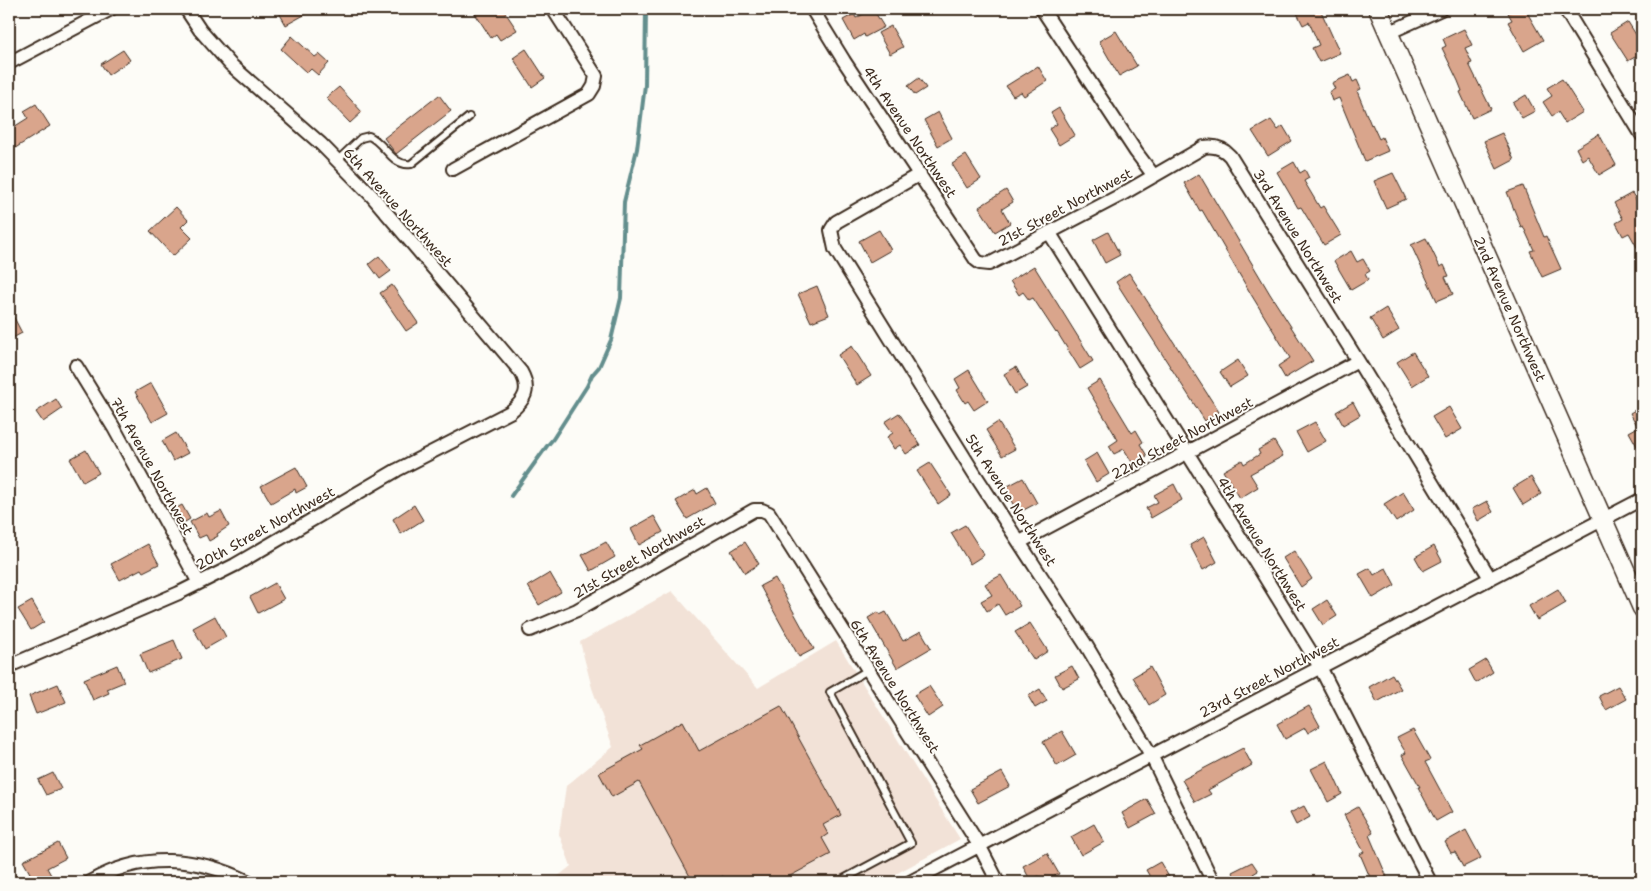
<svg xmlns="http://www.w3.org/2000/svg" width="1651" height="891" font-family="'Shantell Sans',sans-serif">
  <style>
    .built { fill: #f2e2d7 }
    .lines { fill: none; stroke-linecap: round; stroke-linejoin: round }
    .stream { stroke: #648e8d; stroke-width: 4 }
    .building { fill: #d9a58c; stroke: #3b2a1e }
    .lane-casing { stroke: #3b2a1e; stroke-width: 10 }
    .street-casing { stroke: #3b2a1e; stroke-width: 16 }
    .secondary-casing { stroke: #3b2a1e; stroke-width: 21 }
    .lane { stroke: #fdfcf7; stroke-width: 6 }
    .street { stroke: #fdfcf7; stroke-width: 12 }
    .secondary { stroke: #fdfcf7; stroke-width: 18 }
    .labels { text-anchor: middle; stroke-width: 4; stroke-linejoin: round; paint-order: stroke }
    .street-label { font-size: 14px; fill: #3b2a1e; stroke: #fdfcf7 }
  </style>
  <rect width="100%" height="100%" fill="#fdfcf7"/>
  <filter id="ink" filterUnits="userSpaceOnUse"><feTurbulence type="fractalNoise" baseFrequency=".02" numOctaves="2"/><feDisplacementMap in="SourceGraphic" scale="10" xChannelSelector="R" yChannelSelector="G"/><feConvolveMatrix kernelMatrix="1 2 1 2 8 2 1 2 1" color-interpolation-filters="sRGB"/></filter>
  <g filter="url(#ink)">
    <path class="built" d="M672,591l86,97 78,-47 124,198 -79,43h-330l20,-16 -12,-32 7,-48 47,-39 -21,-59 -12,-46z"/>
    <g class="lines">
      <path class="stream" d="M511,496l36,-50 6,-7 34,-53 5,-11 7,-8 12,-27 10,-42 3,-96 13,-53 8,-64 1,-76"/>
    </g>
    <path class="building" d="M277,9h38l-29,16z
      M479,9h24l14,21 -17,10 -4,-6 -5,4 -17,-26z
      M873,9l11,18 -19,10 -1,-3 -10,6 -11,-20 11,-6 2,4z
      M1295,9h25l20,44 -21,9 -7,-14 7,-3 -10,-23 -6,3z
      M1517,9h8l18,31 -19,11 -16,-29 4,-2 -4,-7z
      M1628,22l14,22v9l-14,8 -18,-28z
      M891,26l12,21 -13,7 -12,-21z
      M1464,29l8,16 -7,3 7,15 -3,1 22,45 -19,9 -12,-26 2,-1 -4,-10 -16,-33 4,-2 -3,-7z
      M1116,31l21,35 -18,10 -20,-35z
      M292,36l23,21 4,-3 10,9 -11,12 -7,-6 -4,4 -26,-24z
      M526,49l19,29 -13,9 -19,-29z
      M123,50l7,10 -22,15 -7,-11z
      M1038,66l9,15 -23,15 -3,-4 -8,4 -7,-10z
      M1350,75l3,7 4,-2 4,9 -4,2 14,34 1,-1 7,15 3,-2 6,14 -23,10 -26,-63 -7,3 -3,-9 6,-3 -3,-6z
      M919,78l7,10 -11,7 -7,-9z
      M1562,79l21,33 -18,11 -7,-11 -6,4 -9,-14 9,-6 -5,-8z
      M339,87l23,25 -12,11 -24,-25z
      M439,95l12,16 -55,43 -12,-16z
      M1526,95l9,16 -13,7 -9,-15z
      M36,104l14,22 -41,26v-22l19,-12 -4,-7z
      M1059,108l16,27 -16,10 -10,-16 8,-5 -6,-11z
      M938,112l14,26 -14,8 -14,-26z
      M1271,120l7,10 5,-4 9,15 -24,15 -16,-25z
      M1502,133l12,27 -17,9 -13,-28z
      M1599,134l17,31 -17,10 -11,-19 -6,4 -6,-12z
      M966,155l15,24 -14,9 -15,-24z
      M1294,162l6,11 5,-3 4,8 -5,3 16,27 3,-2 18,29 -17,10 -23,-38 -3,1 -21,-36z
      M1393,173l13,26 -20,9 -12,-27z
      M1199,174l71,120 43,67 -28,17 -7,-12 12,-8 -38,-62 -50,-86 -2,1 -16,-28z
      M1523,186l21,51 2,-1 15,33 -19,8 -12,-26 4,-1 -11,-24 -2,1 -14,-35z
      M1006,190l7,12 -11,7 8,14 -15,9 -16,-25z
      M1632,193l10,17v46l-13,-23 -6,3 -7,-13 7,-4 -9,-16z
      M176,207l12,13 -7,7 11,11 -19,18 -23,-25z
      M879,230l12,20 -21,12 -11,-21z
      M1108,232l12,23 -15,8 -12,-23z
      M1426,238l14,29 4,-2 5,11 -4,1 8,17 -16,7 -26,-56z
      M1351,251l6,11 6,-3 7,12 -5,3 3,6 -17,10 -17,-29z
      M379,256l12,15 -11,8 -11,-15z
      M1034,266l59,95 -13,8 -23,-37 -1,1 -23,-35 -4,2 -6,-8 -4,3 -9,-14z
      M1129,273l90,139 -14,9 -89,-139z
      M392,285l26,38 -12,8 -26,-38z
      M817,286l12,29 -18,7 -13,-28z
      M9,308l13,25 -13,7z
      M1386,308l13,22 -16,10 -13,-22z
      M852,346l19,30 -14,9 -19,-30z
      M1413,352l15,24 -16,10 -15,-24z
      M1238,360l10,16 -18,11 -10,-15z
      M1016,367l11,20 -12,7 -11,-20z
      M969,370l19,31 -14,9 -6,-9 -3,2 -8,-13 3,-2 -5,-9z
      M1100,380l32,53 4,-3 7,12 -3,2 7,12 -14,8 -9,-15 -10,5 -5,-8 9,-6 -31,-52z
      M151,383l17,30 -16,9 -17,-30z
      M56,399l6,10 -19,13 -7,-10z
      M1353,402l7,13 -17,10 -7,-13z
      M1642,406v49l-13,-23 9,-5 -8,-14z
      M1449,407l13,22 -17,10 -13,-22z
      M899,413l21,32 -14,9 -6,-9 -6,4 -7,-12 6,-4 -8,-11z
      M998,422l17,27 -13,7 -16,-26z
      M1315,422l11,19 -19,11 -11,-20z
      M176,433l12,20 -15,8 -11,-20z
      M1274,441l9,15 -33,18 8,13 -18,11 -17,-27 19,-11 2,4 16,-10 -2,-4z
      M86,450l13,23 -16,9 -13,-23z
      M1097,453l12,21 -13,8 -12,-21z
      M930,463l21,32 -13,9 -21,-33z
      M296,467l11,20 -11,6 -1,-4 -24,14 -10,-17z
      M1531,477l10,17 -18,11 -10,-17z
      M1023,478l14,25 -19,10 -14,-25z
      M1174,484l8,16 -31,18 -5,-10 12,-6 -4,-7z
      M707,488l8,15 -28,16 -11,-18 19,-11 2,4z
      M1403,492l11,18 -18,12 -12,-18z
      M1487,501l6,11 -15,9 -6,-12z
      M182,505l8,14 -10,6 -9,-14z
      M414,505l9,15 -22,14 -8,-15z
      M221,511l8,15 -12,8 1,2 -9,5 -3,-6 -7,3 -9,-16 17,-9 2,4z
      M654,516l9,16 -24,13 -8,-16z
      M965,525l19,30 -14,9 -19,-31z
      M1204,537l13,25 -14,8 -13,-25z
      M606,542l9,15 -24,14 -9,-16z
      M745,542l14,22 -14,9 -14,-22z
      M148,544l11,20 -16,8 -2,-3 -21,11 -9,-16z
      M1434,546l8,15 -19,10 -8,-14z
      M1294,551l18,28 -11,8 -18,-29z
      M1370,568l4,7 12,-7 9,17 -22,13 -14,-24z
      M550,573l11,19 -22,13 -11,-19z
      M1001,575l19,31 -15,9 -7,-11 -11,7 -6,-10 11,-6 -7,-11z
      M775,578l39,71 -15,8 -39,-71z
      M275,583l9,16 -26,14 -8,-16z
      M1558,589l8,14 -29,17 -8,-14z
      M1327,600l10,16 -14,9 -10,-16z
      M32,601l12,21 -13,8 -13,-21z
      M878,612l2,3 6,-3 17,29 18,-10 10,17 -34,20 -29,-50z
      M215,616l11,21 -21,12 -12,-21z
      M1030,623l18,28 -14,9 -19,-28z
      M174,640l8,19 -34,14 -8,-19z
      M1486,660l7,12 -17,11 -7,-13z
      M117,665l7,17 -17,7 2,4 -16,7 -9,-21z
      M1072,666l7,13 -17,9 -7,-13z
      M1150,667l15,28 -16,10 -16,-28z
      M1392,674l9,15 -24,13 -8,-15z
      M58,684l8,18 -30,12 -7,-18z
      M929,686l14,21 -15,10 -14,-22z
      M1618,686l8,13 -20,11 -7,-14z
      M1040,689l7,12 -12,7 -7,-12z
      M781,706l60,109 -18,10 5,9 -6,4 9,16 -52,28h-53l-3,-6 -11,6h-19l-54,-100 -27,15 -13,-24 44,-24 -3,-4 43,-24 16,30z
      M1309,706l11,20 -12,7 -3,-5 -20,11 -8,-15z
      M1413,730l17,30 -5,2 27,50 -16,9 -18,-34h2l-18,-32 4,-2 -9,-15z
      M1062,731l14,24 -19,11 -14,-24z
      M1243,748l9,17 -44,25 3,4 -16,8 -13,-22z
      M1327,761l15,33 -14,8 -17,-33z
      M1002,772l8,14 -32,17 -8,-14z
      M53,773l8,16 -15,6 -8,-15z
      M1147,799l9,15 -26,14 -8,-15z
      M1304,806l6,11 -14,8 -6,-12z
      M1358,807l15,26 -4,2 18,42 -13,5h-2l-12,-28 4,-2 -20,-37z
      M1094,824l10,18 -23,13 -10,-18z
      M1466,830l15,28 -18,9 -8,-15 -4,1 -6,-11z
      M58,843l8,15 -19,10 4,7 -13,7h-3l-12,-21z
      M1047,853l12,21 -16,8 -4,-6 -9,4 -7,-14z
      M1160,862l12,20h-19l-7,-12z
      M1252,862l6,9 -5,3 4,8h-20l-5,-10z"/>
    <g class="lines">
      <g class="lane-casing">
        <path id="lane" d="M338,160l23,-22 8,-2c16,7 23,31 42,28l58,-47
          M838,882l73,-39 -81,-151 38,-22"/>
      </g>
      <g class="street-casing">
        <path id="street" d="M812,9l32,52 132,199 4,3 9,1 130,-68 85,-49c11,-2 19,1 26,9l128,205 132,217
          M1042,9l94,143 18,24
          M1565,9l77,126
          M1388,33l53,-24
          M9,63l102,-54
          M453,169l136,-75 5,-8 2,-10 -43,-67
          M920,174l-84,48 -5,8 4,19 139,224 112,172 65,110 62,127
          M1049,232l211,337 60,98 110,215
          M76,366l38,62 85,155
          M1020,542l338,-181
          M530,630l47,-20 177,-100h8l7,3 210,332 19,37
          M9,666l170,-73 56,-28 162,-95 113,-58c15,-12 21,-22 11,-40l-149,-176 -51,-52 -91,-80 -30,-34 -14,-21
          M90,882c51,-30 107,-26 159,0
          M910,882l732,-383"/>
      </g>
      <g class="secondary-casing">
        <path id="secondary" d="M1378,9l264,599"/>
      </g>
      <use href="#lane" class="lane"/>
      <use href="#street" class="street"/>
      <use href="#secondary" class="secondary"/>
    </g>
  </g>
  <g class="labels">
    <g class="street-label">
      <text transform="translate(910 132) rotate(56)" y="5">4th Avenue Northwest</text>
      <text transform="translate(398 207) rotate(48)" y="5">6th Avenue Northwest</text>
      <text transform="translate(1065 207) rotate(-28)" y="5">21st Street Northwest</text>
      <text transform="translate(1298 236) rotate(58)" y="5">3rd Avenue Northwest</text>
      <text transform="translate(1510 309) rotate(66)" y="5">2nd Avenue Northwest</text>
      <text transform="translate(1182 438) rotate(-28)" y="5">22nd Street Northwest</text>
      <text transform="translate(152 466) rotate(61)" y="5">7th Avenue Northwest</text>
      <text transform="translate(1011 500) rotate(57)" y="5">5th Avenue Northwest</text>
      <text transform="translate(265 528) rotate(-29)" y="5">20th Street Northwest</text>
      <text transform="translate(1262 544) rotate(58)" y="5">4th Avenue Northwest</text>
      <text transform="translate(639 557) rotate(-30)" y="5">21st Street Northwest</text>
      <text transform="translate(1269 677) rotate(-28)" y="5">23rd Street Northwest</text>
      <text transform="translate(895 686) rotate(58)" y="5">6th Avenue Northwest</text>
    </g>
  </g>
  <rect width="1651" height="891" fill="none" stroke="#fdfcf7" stroke-width="30"/>
  <rect x="15" y="15" width="1621" height="861" fill="none" stroke="#3b2a1e" stroke-width="2" filter="url(#ink)"/>
</svg>
